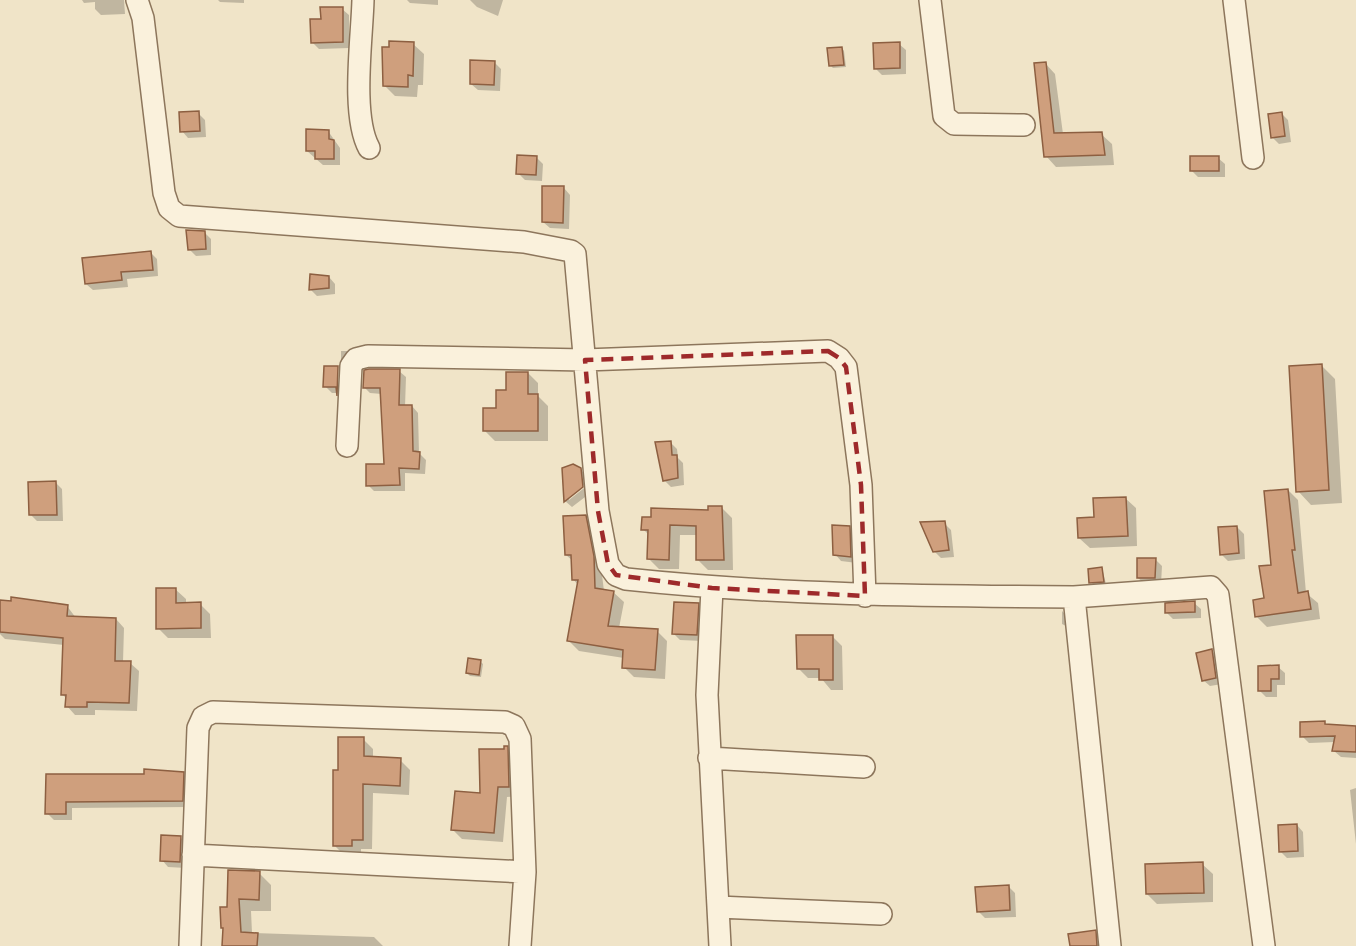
<svg xmlns="http://www.w3.org/2000/svg" width="1356" height="946" font-family="'Crimson Pro',serif">
  <style>
    .shadow { fill: #0003 }
    .building { fill: #cf9f7d; stroke: #8d5f41; stroke-width: 1.5 }
    .lines { fill: none; stroke-linecap: round; stroke-linejoin: round }
    .minor-casing { stroke: #8d765c; stroke-width: 24 }
    .minor { stroke: #faf1dc; stroke-width: 21 }
    .marked { fill: none; stroke: #9e2a2b; stroke-width: 4.5; stroke-dasharray: 12 8; stroke-linejoin: round }
  </style>
  <rect width="100%" height="100%" fill="#f0e4c8"/>
  <path class="shadow" d="M82,0h42l1,14 -24,1 -6,-6v-7l-11,1z
    M218,0h26v3l-24,-1z
    M407,0h31v5l-28,-2z
    M470,0h33l-5,16 -21,-9z
    M342,9l7,6v33l-30,1 -7,-7 10,-22z
    M413,44l11,10 -1,31h-5l-1,12 -22,-1 -10,-10z
    M899,44l7,6v24l-24,1 -7,-7z
    M842,48l2,3 2,16 -13,1 -3,-3z
    M494,62l7,7 -1,22 -22,-1 -7,-6z
    M1045,63l10,11 8,60h38l11,10 2,21 -58,2 -10,-11z
    M198,113l7,7 1,17 -18,1 -6,-7z
    M1281,113l7,7 3,22 -12,2 -7,-7z
    M328,131l12,17v17h-17l-16,-14z
    M537,158l6,6 -1,17 -17,-1 -7,-7z
    M1218,158l7,6v13h-27l-7,-7z
    M564,188l6,7 -1,34 -19,-1 -7,-6z
    M204,232l7,7v16l-15,1 -7,-7z
    M151,253l6,6 1,17 -31,3 1,8 -35,3 -7,-6z
    M312,276l17,1 6,7v10l-18,2 -6,-6z
    M341,351h6l7,6 -7,10 -6,-6z
    M1321,365l14,14 7,124 -31,2 -13,-14z
    M337,367l-1,21 2,3 2,-22 4,5 -1,26 -5,-7h-6l-7,-7z
    M399,371l7,6 -1,30 7,-1 6,7 1,40 7,7 -1,14 -20,-1v18h-31l-6,-6 18,-20 -4,-71 -12,-1 -6,-6z
    M528,373l10,10v13l10,10v35h-53l-10,-10 23,-39z
    M671,443l6,6 1,9 5,5 1,22 -13,2 -7,-7z
    M564,469h16l7,7 1,6 -19,14v4l19,-15 1,9 -17,13 -7,-6z
    M56,483l6,6 1,32h-26l-6,-6z
    M1288,490l10,10 8,93 12,10 2,16 -53,8 -10,-10 9,-18z
    M1125,498l11,10 1,38 -47,2 -11,-10 17,-20z
    M722,508l10,10 1,52h-25l-10,-10 -1,-25h-17l-1,34h-20l-10,-10 1,-23 -7,-7z
    M585,517l11,10 8,64 9,1 11,10 -5,26 38,3 10,10 -2,38 -31,-2 -10,-10v-9l-45,-7 -10,-10 9,-56 -5,-6v-18l-7,-6z
    M944,523l7,7 3,27 -13,1 -7,-7z
    M849,527l7,7 1,29 -16,-2 -6,-7z
    M1237,527l7,7 1,25 -17,2 -7,-7z
    M1155,559l7,7 -1,18h-16l-7,-6z
    M1102,568l4,16 -12,1 -3,-3z
    M175,589l11,10v5h14l10,10 1,24h-43l-10,-10z
    M1194,603l7,6v9l-28,1 -6,-6z
    M698,604l7,7 -2,30 -23,-1 -7,-7z
    M67,606l9,12 40,1 8,9 -1,34 7,1 9,8 -2,40 -42,-1v5h-20l-8,-9v-7l-5,-5 2,-49 -59,-6 -5,-5v-27z
    M1062,611l3,3 1,12 -4,-2z
    M832,636l10,10 1,44h-12l-10,-12h-13l-10,-10z
    M1212,651l6,7 4,26 -12,2 -7,-6z
    M480,661l3,3 -2,13 -11,-1 -3,-3z
    M1278,667l7,6v12h-8v12h-11l-6,-6z
    M1324,723l3,2 29,2v31l-15,-1 -7,-6 1,-9 -26,1 -7,-7z
    M363,739l10,10v9l27,2 10,10 -1,25 -36,-2 -1,56h-11v6h-17l-9,-9 5,-75z
    M507,748l10,10 1,38 -11,1 -4,45 -41,-3 -10,-10 30,-34z
    M183,774l7,6 -1,27 -117,1v12h-18l-7,-7 1,-38z
    M1356,788v56l-6,-54z
    M1297,825l6,7 1,25 -17,1 -7,-7z
    M181,838l6,6 -1,24 -18,-1 -6,-7z
    M1202,864l11,10v28l-56,2 -10,-10z
    M259,873l12,12v26h-20l1,22 122,4 9,9h-159l-2,-37 7,-1z
    M1009,887l6,6 1,24 -31,1 -7,-7z
    M1095,932l11,14h-35z"/>
  <path class="building" d="M320,7h23v35l-32,1 -1,-24h11z
    M389,41l25,1 -1,34 -5,-1v12l-25,-1 -1,-39h7z
    M900,42v26l-26,1 -1,-26z
    M842,47l2,18 -15,1 -2,-18z
    M470,60l25,1 -1,24 -24,-1z
    M1046,62l8,71 48,-1 3,23 -61,2 -10,-94z
    M199,111l1,20 -20,1 -1,-20z
    M1282,112l3,24 -14,2 -3,-24z
    M306,129l23,1v9l5,1v19h-19v-8h-9z
    M517,155l20,1 -1,19 -20,-1z
    M1190,156h29v15h-29z
    M542,186h22l-1,37 -21,-1z
    M186,230l19,1 1,18 -18,1z
    M151,251l2,19 -32,2 1,8 -37,4 -3,-26z
    M310,274l19,2v12l-20,2z
    M1322,364l7,126 -33,2 -7,-126z
    M324,366h14l-1,30 -1,-9h-13z
    M369,369h31l-1,36h13l1,46 7,1 -1,17 -20,-1 1,17 -34,1v-22h18l-4,-76h-17l1,-18z
    M506,372h22v22h10v37h-55v-23h13v-18h10z
    M671,441l1,14h5l1,23 -15,3 -8,-39z
    M573,464l8,4 2,19 -19,15 -2,-34z
    M56,481l1,34h-28l-1,-33z
    M1288,489l7,61h-3l6,43 10,-2 3,18 -56,8 -2,-17 11,-2 -5,-32 12,-1 -7,-74z
    M1126,497l2,39 -50,2 -1,-20 17,-1 -1,-19z
    M708,506h14l2,54h-28v-34l-26,-1 -1,35 -22,-1 1,-29h-7l1,-13h9v-9l57,2z
    M586,515l8,41 1,32 19,3 -6,35 50,3 -3,41 -33,-2 1,-18 -56,-9 11,-61h-6l-1,-25h-6l-2,-39z
    M945,521l4,29 -16,2 -13,-30z
    M832,525l18,1 1,31 -18,-2z
    M1237,526l2,27 -19,2 -2,-28z
    M1137,558h19l-1,20h-18z
    M1102,567l2,15 -15,1 -1,-14z
    M156,588h20v15l25,-1v26l-45,1z
    M11,597l57,8 -1,11 49,2 -1,43h16l-2,42 -42,-1v5h-22l1,-12h-5l2,-57 -63,-6v-32l11,1z
    M1195,601v11l-30,1v-10z
    M674,602l25,1 -2,32 -25,-1z
    M796,635h37v45h-14v-11h-22z
    M1212,649l4,29 -14,3 -6,-28z
    M468,658l13,2 -2,15 -13,-2z
    M1279,665v14h-8v12h-13v-25z
    M1325,721v3l31,2v26l-24,-1 3,-15 -35,1v-15z
    M338,737h26v19l37,2 -1,28 -37,-2v56h-11v6h-19v-76h5z
    M504,746h4l1,41h-11l-4,46 -43,-3 4,-39 25,2 -1,-44h25z
    M144,769l40,3 -1,29 -117,1v12h-21l1,-40h98z
    M1297,824l1,27 -19,1 -1,-27z
    M161,835l20,1 -1,26 -20,-1z
    M1203,862l1,31 -58,1 -1,-30z
    M228,870l32,1 -1,29 -20,-1 2,33 17,1 -1,13h-35l1,-18h-2l-1,-21h7z
    M1009,885l1,25 -33,2 -2,-25z
    M1096,930l1,16h-27l-2,-12z"/>
  <g class="lines">
    <g class="minor-casing">
      <path id="minor" d="M137,0l6,18 21,175 5,15 10,8 345,26 47,9 4,3 23,257 10,53 8,11 10,4c150,16 298,17 448,18
        M363,0c-1,39 -12,115 6,148
        M930,0l14,116 10,8 70,1
        M1234,0l19,158
        M347,446l4,-80 5,-7 12,-3 217,4 243,-9 11,7 7,9 15,118 4,111
        M712,588l-5,107 13,251
        M709,758l155,9
        M193,855l332,17
        M718,907l163,7
        M190,946l8,-218 5,-11 10,-5 292,10 9,4 6,13 5,133 -5,74
        M1110,946l-36,-349 137,-10 7,8 46,351"/>
    </g>
    <use href="#minor" class="minor"/>
  </g>
  <path class="marked" d="M828,351l11,7 7,9 15,118 4,111 -153,-8 -96,-13 -8,-11 -10,-53 -13,-151z"/>
</svg>
